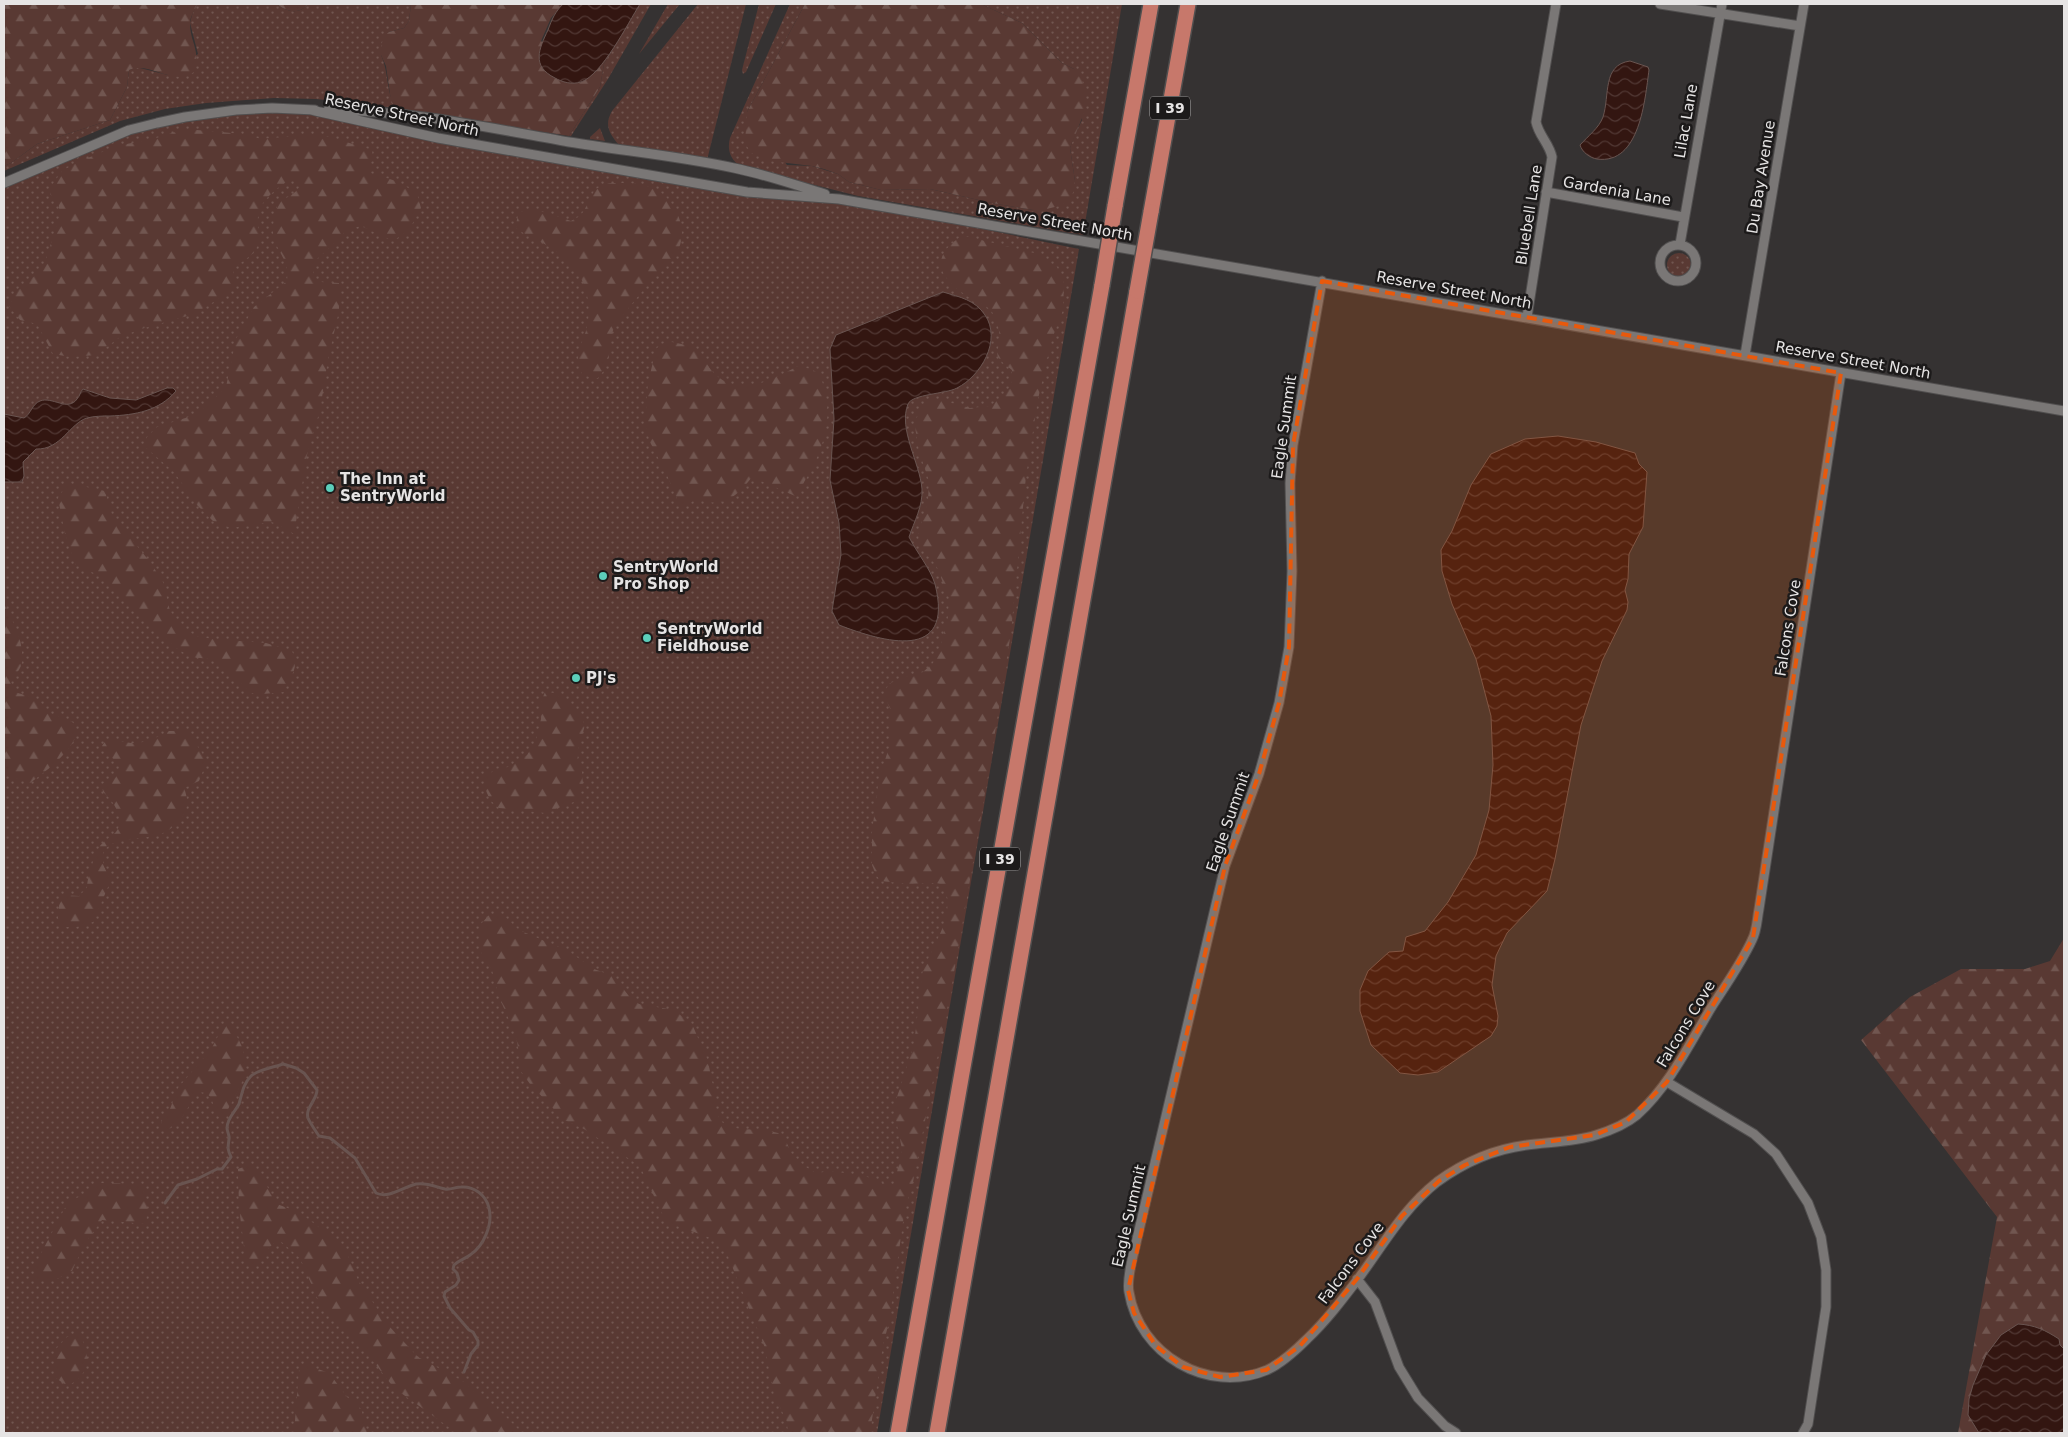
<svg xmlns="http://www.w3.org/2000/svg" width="2068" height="1437" font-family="'DejaVu Sans',sans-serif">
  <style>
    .grass { fill: url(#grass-dots) }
    .forest { fill: url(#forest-firs) }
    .water { fill: url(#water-waves); stroke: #695450 }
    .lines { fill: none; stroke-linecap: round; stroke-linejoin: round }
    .stream { stroke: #695450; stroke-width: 3 }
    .minor-casing { stroke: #514f4f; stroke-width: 11 }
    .motorway-casing { stroke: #514f4f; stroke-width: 18 }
    .minor { stroke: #7a7776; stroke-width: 9 }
    .motorway { stroke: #c7786b; stroke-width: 15 }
    .motorway-bridge-casing { stroke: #514f4f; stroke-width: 18; stroke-linecap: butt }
    .motorway-bridge { stroke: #c7786b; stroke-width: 15 }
    .marked { fill: #e8590c; fill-opacity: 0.2; stroke: #e8590c; stroke-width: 4; stroke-dasharray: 10 6; stroke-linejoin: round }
    .poi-dot { fill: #5cceba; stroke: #1c1a1a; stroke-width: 2 }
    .labels { text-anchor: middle; stroke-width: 5; stroke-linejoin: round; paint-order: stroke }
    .shield { fill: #1c1a1a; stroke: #a9a7a7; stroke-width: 1 }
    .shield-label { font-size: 14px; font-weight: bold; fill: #e6e4e4 }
    .street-label { font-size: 15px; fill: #e6e4e4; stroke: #1c1a1a }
    .poi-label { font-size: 15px; font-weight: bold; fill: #e6e4e4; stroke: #1c1a1a; text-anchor: start }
  </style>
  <defs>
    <pattern id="grass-dots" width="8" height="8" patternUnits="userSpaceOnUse" patternTransform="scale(1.25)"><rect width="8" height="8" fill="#593933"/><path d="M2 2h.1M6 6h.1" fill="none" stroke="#715650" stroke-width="1.8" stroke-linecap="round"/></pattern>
    <pattern id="forest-firs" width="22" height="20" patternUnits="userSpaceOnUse" patternTransform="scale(1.25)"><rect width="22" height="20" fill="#593933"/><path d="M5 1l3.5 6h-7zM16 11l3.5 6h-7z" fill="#715650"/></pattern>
    <pattern id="water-waves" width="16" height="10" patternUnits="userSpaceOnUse" patternTransform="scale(1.25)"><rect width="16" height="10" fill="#331611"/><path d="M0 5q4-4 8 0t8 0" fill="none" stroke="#513834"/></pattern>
  </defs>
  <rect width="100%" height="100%" fill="#353232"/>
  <path class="grass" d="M197,4h80c10,8 22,11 31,0h103l-2,17 -5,7 -15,4 -8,23c8,17 5,38 15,53l-80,-9 -42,-1 -68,5 -41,6 -45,12 -116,50v-5l7,-3 26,-19 73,-24 17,-33 2,-17 7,-3 32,8 30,-21 -8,-31 2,-8z
    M640,4h11l-43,75 -37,57h-2l31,-49 4,-23z
    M668,4h12l-41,50z
    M698,4h48l-39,156 -88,-15c-10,-12 -15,-20 -7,-34z
    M759,4h17l-30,68 -3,2 -1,-4z
    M790,4h15l-58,108 40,53 25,1 26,8 11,8 32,8 49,-1 62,14 41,7 42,-29 -5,-33 5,-14 7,-14 -8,-51 -12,-6 -40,-40 -41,-19h141l-39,231 -225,-39 -118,-30c-10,-7 -13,-17 -10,-28z
    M311,110l394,74 134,15 240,50 -202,1184h-873v-1250l125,-53 56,-13z
    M600,128l5,13 -15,-2v-2z
    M1667 265a12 12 0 1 1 24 0a12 12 0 1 1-24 0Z"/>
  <path class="forest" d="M4,4h193c-2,7 -7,12 -7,19 0,21 11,25 4,49 -21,15 -44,-11 -65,-2l-2,17 -17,33 -73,24 -26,19 -7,3z
    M277,4h31c-9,11 -21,8 -31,0z
    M411,4h152l-12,14 -10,23 41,41 14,-11 16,-20 -8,13 -4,23 -31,49 -173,-28 -5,-7 -5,-35 -5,-11v-9l3,-10 5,-4 15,-4 5,-7z
    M805,4h176l41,19 40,40 12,6 8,11 3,13 1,15 -16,40 5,33 -1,9 -3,8 -9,7 -15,4 -14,1 -41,-7 -62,-14 -49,1 -32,-8 -11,-8 -14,-5 -12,-3 -41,-5 -20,-8 -6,-10 2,-31z
    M185,129l58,5 18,5 47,-4 22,2 42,13 1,9 -4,7 1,7 26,8 21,12 4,15 -12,22 -16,11 -32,-15 -15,4 -6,8 -24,22 -3,11 2,7 6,4 18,1v28l-11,48 -8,51 -13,45 -13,79 -16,-10 -7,-2 -40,6 -18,-7 -16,-16 -23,-33 -29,-25 2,-10 10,-10 41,-13 28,-27 10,-48 18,-32 33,-26c2,-19 -5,-23 -12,-39 -4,-8 -1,-27 2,-35 3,-10 18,-9 24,-23l-9,-6c-15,11 -36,23 -34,45 0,10 4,15 -2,26 -5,9 -17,13 -23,21l2,11 -2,9 -39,24 -53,15 -21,8 -24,18 -25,2 -18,-3 -16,-30 -17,-4 -11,-14 9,-17 20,-16 7,-10 15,-49 -2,-13 -8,-7 2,-9 10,-14 14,-8 40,-17 37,-7z
    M613,183c24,0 46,0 60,23 13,20 12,41 -5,58 -3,4 -8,7 -11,10 -14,16 -29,34 -41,51 -11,16 0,34 -18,53h-6l-10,-4c-8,-20 -2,-25 4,-43 9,-33 -4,-64 -33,-82 -12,-8 -25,-12 -37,-21 1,-5 0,-11 4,-15 8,-9 41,5 51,8 3,-2 8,-4 10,-6 11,-14 8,-30 32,-32z
    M960,237h9l65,16 23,14 7,16 -1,27 -11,29 -14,60 -12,77 -15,156 -21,132 -38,220 -40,203 -7,21 -16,114 -6,23 -13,88h-82l-1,-11 -13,-28 -9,-46 -37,-92 -9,-15 -53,-19 -26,-56 -56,-37 -20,-9 -34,-36 -10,-14v-14l-5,-23 -16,-36 -7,-27 -13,-21 1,-24 9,-10 13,-1 17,16 49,21 26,18 19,7 16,20 10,8 35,6 18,14 16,37 4,21 4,8 -1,22 8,11 16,6 25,1 14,3 8,8 5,12 13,13 12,7 15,-2 27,4 14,3 19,9 3,-1 8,-37 -7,-34 1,-15 18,-55 8,-71c9,-28 35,-57 22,-89l-8,-2 -28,1 -27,-3 -5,-6 -4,-10v-33l7,-54 12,-36v-31l-5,-12 -1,-8 4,-7 11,-6 23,-6 10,-9 7,-15 8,-31 1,-19 -13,-33 -16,-18 -2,-13 10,-33 1,-20 -10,-30 -5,-30 14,-19 9,-3 33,9 20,-2 16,-13 5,-8 1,-15c-5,-4 -11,-8 -14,-13 -2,-5 1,-10 1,-15 2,-9 -2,-22 -7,-30 -5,-7 -15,-10 -22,-14 -29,-19 -43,-38 -10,-61z
    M672,342l23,5c8,8 12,20 21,28 25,23 57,4 82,-9 4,1 10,2 15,4 8,4 10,13 12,22 9,37 -9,74 -30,104l-43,-19c-17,22 -29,31 -57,22l-8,7h-7l-13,-31 -17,-33 -5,-18 3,-41 8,-34 5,-5z
    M68,483l37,8 7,24 38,47 13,20 7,29 15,18 11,7 16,3 54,4 26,8c8,19 -2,24 -8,41l-21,2 -12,-1 -28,-27 -14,-7 -18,-2 -15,-9 -27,-26 -14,-9 -22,-27 -13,-10 -25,-12 -10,-30 -7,-36z
    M4,604c9,17 20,37 18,57 0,7 -8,15 -11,21l4,10c15,5 26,6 33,21 7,3 17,4 23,8 22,17 -29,53 -41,62l-22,-7 -4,-8z
    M545,692l10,1 26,24 4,8 -6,21 -2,16 5,10 1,13 -4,15 -34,13 -46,-5 -9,-8 -6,-14 1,-9 11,-8 12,-2 19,-12 9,-14 5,-22 -1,-14z
    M169,731h16l8,8 14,22 -8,20 -15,7c4,11 5,19 -2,29 -6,8 -14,15 -24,18 -26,7 -75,-1 -47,45l-18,42 -17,5h-13l-5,-9 2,-23 19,1 8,-8c0,-11 7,-31 12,-40 3,-7 12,-10 17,-16 10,-13 -3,-32 -13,-40l-1,-8 14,-7 7,-10 -18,-15 -3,-6 5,-7c8,1 16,3 24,4 13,1 27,-6 38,-12z
    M2064,938v495h-106l39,-216 -136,-177 49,-43 51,-28h64l25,-8z
    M229,1024c28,40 16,54 -5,92l-5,1c-9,-13 -3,-25 -22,-25 -9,13 -17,39 -35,38l-1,-11 9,-10 8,-21 34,-40 9,-18z
    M252,1164l11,15 14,25 23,9 44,33 14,34 30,45 30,32 46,25 18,17 13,7 27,27h-65l-63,-45 -39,-50 -36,-36 -19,-44 -22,-19 -11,11 -9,16 -12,-3 -7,-56 -1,-38z
    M99,1183l42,1c5,13 9,26 4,40l-43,-4 -17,23 -13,28 -17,9 -19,-1v-16l32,-61 17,-8z
    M77,1333c11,11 14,32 3,44 -3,4 -9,7 -13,9l-11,-8 -1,-28 12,-13z
    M304,1364l25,9 19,25 9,3 5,11 5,21h-73l5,-63z"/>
  <path class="water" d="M563,4h77c-12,19 -38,71 -59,78 -9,3 -19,0 -26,-4 -24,-12 -16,-29 -7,-48 4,-11 7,-18 15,-26z
    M1630,61l18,6 1,3c-4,29 -9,95 -52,89 -7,-1 -15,-7 -17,-14 8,-9 19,-17 23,-28 7,-22 -1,-52 27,-56z
    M943,292c17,5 32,8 42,23 17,25 -4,61 -28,73 -11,6 -45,6 -49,16 -10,25 12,59 14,85 1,17 -8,33 -13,48 8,16 21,31 26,47 20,79 -52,58 -96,41l-7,-14 9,-57 -2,-31 -9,-43 4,-61 -4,-70 6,-14z
    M167,388h6l3,3c-17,20 -41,24 -66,25 -7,0 -16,0 -23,2 -17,5 -26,32 -51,31l-13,13 1,14 -2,6h-18v-68l20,4c7,-4 8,-14 16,-17 12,-5 28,11 37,-2 3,-3 3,-7 6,-10l27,9 26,2z
    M1558,436l38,6 39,11 4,11 8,8 -4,55 -14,27 -1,25 -3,11 3,12 -1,8 -25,51 -21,64 -26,134 -8,32 -40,42 -11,23 -4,29 6,31 -1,10 -6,10 -53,36 -20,3 -18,-2 -29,-28 -11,-34v-21l8,-19 21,-19 14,-1 3,-14 19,-6 23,-29 28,-47 13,-45 4,-45 -2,-49 -15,-57 -24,-55 -10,-33 -1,-21 11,-19 19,-46 20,-31 34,-15z
    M2018,1324c17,1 27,6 41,15l1,6 4,4v84h-85l-11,-18 1,-16 4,-14 13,-30 15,-20z"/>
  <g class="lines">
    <path class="stream" d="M165,1203l13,-18 19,-6 20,-10h5l9,-12c-4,-8 -3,-10 -2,-18 1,-3 -2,-7 -2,-11 0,-10 8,-16 12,-24 3,-10 4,-20 12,-28 6,-6 24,-9 32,-12l13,4 8,5 13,17c0,10 -12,18 -9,28 2,5 7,12 11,18l11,2 25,20 21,35c13,6 27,-6 40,-9 11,-2 20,3 29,5 6,1 10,-2 16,-2 13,-1 25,8 28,21 4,16 -5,38 -19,47 -5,4 -11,5 -16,10l-1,4 4,4 2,7 -3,5 -11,7 -1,4 6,12 19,22 4,2 5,9v4l-7,9 -7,18"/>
    <g class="minor-casing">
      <path id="minor" d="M1660,4l140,22
        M311,110l127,28 309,54 92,7 1225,212
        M328,110c81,0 161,18 241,32 55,9 110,14 165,26 30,6 61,17 91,26
        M4,183l125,-53 28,-7 28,-6 51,-7 36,-2 43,2
        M1546,192l137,25
        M1680,244l42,-240
        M1660 263a18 18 0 1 1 36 0a18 18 0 1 1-36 0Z
        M1322,281l-29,164 -3,38 2,88 -3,76 -10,56 -20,71 -34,92 -93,394c-2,10 -5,22 -3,32 10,62 78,103 138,78 15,-7 28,-19 40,-31 19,-18 35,-39 51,-60 26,-35 45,-70 79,-97 26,-19 58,-33 90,-37 22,-3 47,-3 69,-10 13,-4 30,-11 41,-20 32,-29 52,-70 74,-107 14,-22 30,-44 41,-68 5,-9 5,-21 7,-31l82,-536
        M1527,317l25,-160c-3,-14 -13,-21 -16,-35l20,-118
        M1745,355l59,-351
        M1667,1082l87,52 22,20 32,49 13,34 5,33v37l-18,117 -5,9
        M1357,1279l18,23 24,65 19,31 27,28 11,7"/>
    </g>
    <g class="motorway-casing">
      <path id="motorway" d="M1115,206l36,-202
        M1151,212l37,-208
        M898,1433l204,-1148
        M937,1433l200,-1142"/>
    </g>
    <use href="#minor" class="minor"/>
    <use href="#motorway" class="motorway"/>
    <g class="motorway-bridge-casing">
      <path id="motorway-bridge" d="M1102,285l13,-79
        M1137,291l14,-79"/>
    </g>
    <use href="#motorway-bridge" class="motorway-bridge"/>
  </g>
  <path class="marked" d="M1322,281l519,92 -88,565 -86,144 -41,40 -31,13 -85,12 -45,18 -26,16 -37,35 -45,63 -57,67 -34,24 -46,7 -37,-10 -27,-21 -22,-33 -6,-23 97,-424 34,-92 20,-71 10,-56 4,-202z"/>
  <g class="poi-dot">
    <circle cx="330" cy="488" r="5"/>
    <circle cx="603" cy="576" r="5"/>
    <circle cx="647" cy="638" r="5"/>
    <circle cx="576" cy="678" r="5"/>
  </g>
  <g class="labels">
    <g class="shield">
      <rect x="1150" y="96.5" width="40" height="23" rx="4"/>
      <rect x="980" y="847.5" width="40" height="23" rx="4"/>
    </g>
    <g class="shield-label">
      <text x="1170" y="113">I 39</text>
      <text x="1000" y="864">I 39</text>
    </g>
    <g class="street-label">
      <text transform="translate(402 115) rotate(12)" y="5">Reserve Street North</text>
      <text transform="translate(1686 121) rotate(-80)" y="5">Lilac Lane</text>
      <text transform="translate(1761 177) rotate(-81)" y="5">Du Bay Avenue</text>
      <text transform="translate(1617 191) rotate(10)" y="5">Gardenia Lane</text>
      <text transform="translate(1529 215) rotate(-81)" y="5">Bluebell Lane</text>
      <text transform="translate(1055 222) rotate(10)" y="5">Reserve Street North</text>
      <text transform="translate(1454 290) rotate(10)" y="5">Reserve Street North</text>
      <text transform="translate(1853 360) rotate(10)" y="5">Reserve Street North</text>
      <text transform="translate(1284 427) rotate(-82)" y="5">Eagle Summit</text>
      <text transform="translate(1788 628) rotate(-81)" y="5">Falcons Cove</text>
      <text transform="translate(1228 822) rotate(-71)" y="5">Eagle Summit</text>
      <text transform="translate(1686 1024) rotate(-59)" y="5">Falcons Cove</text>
      <text transform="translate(1129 1216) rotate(-77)" y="5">Eagle Summit</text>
      <text transform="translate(1351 1263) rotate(-53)" y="5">Falcons Cove</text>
    </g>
    <g class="poi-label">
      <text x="340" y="484">The Inn at<tspan x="340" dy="17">SentryWorld</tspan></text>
      <text x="613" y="572">SentryWorld<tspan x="613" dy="17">Pro Shop</tspan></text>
      <text x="657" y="634">SentryWorld<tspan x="657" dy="17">Fieldhouse</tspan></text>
      <text x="586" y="683">PJ's</text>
    </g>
  </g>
  <rect width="2068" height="1437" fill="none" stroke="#e6e4e4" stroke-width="10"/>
</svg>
